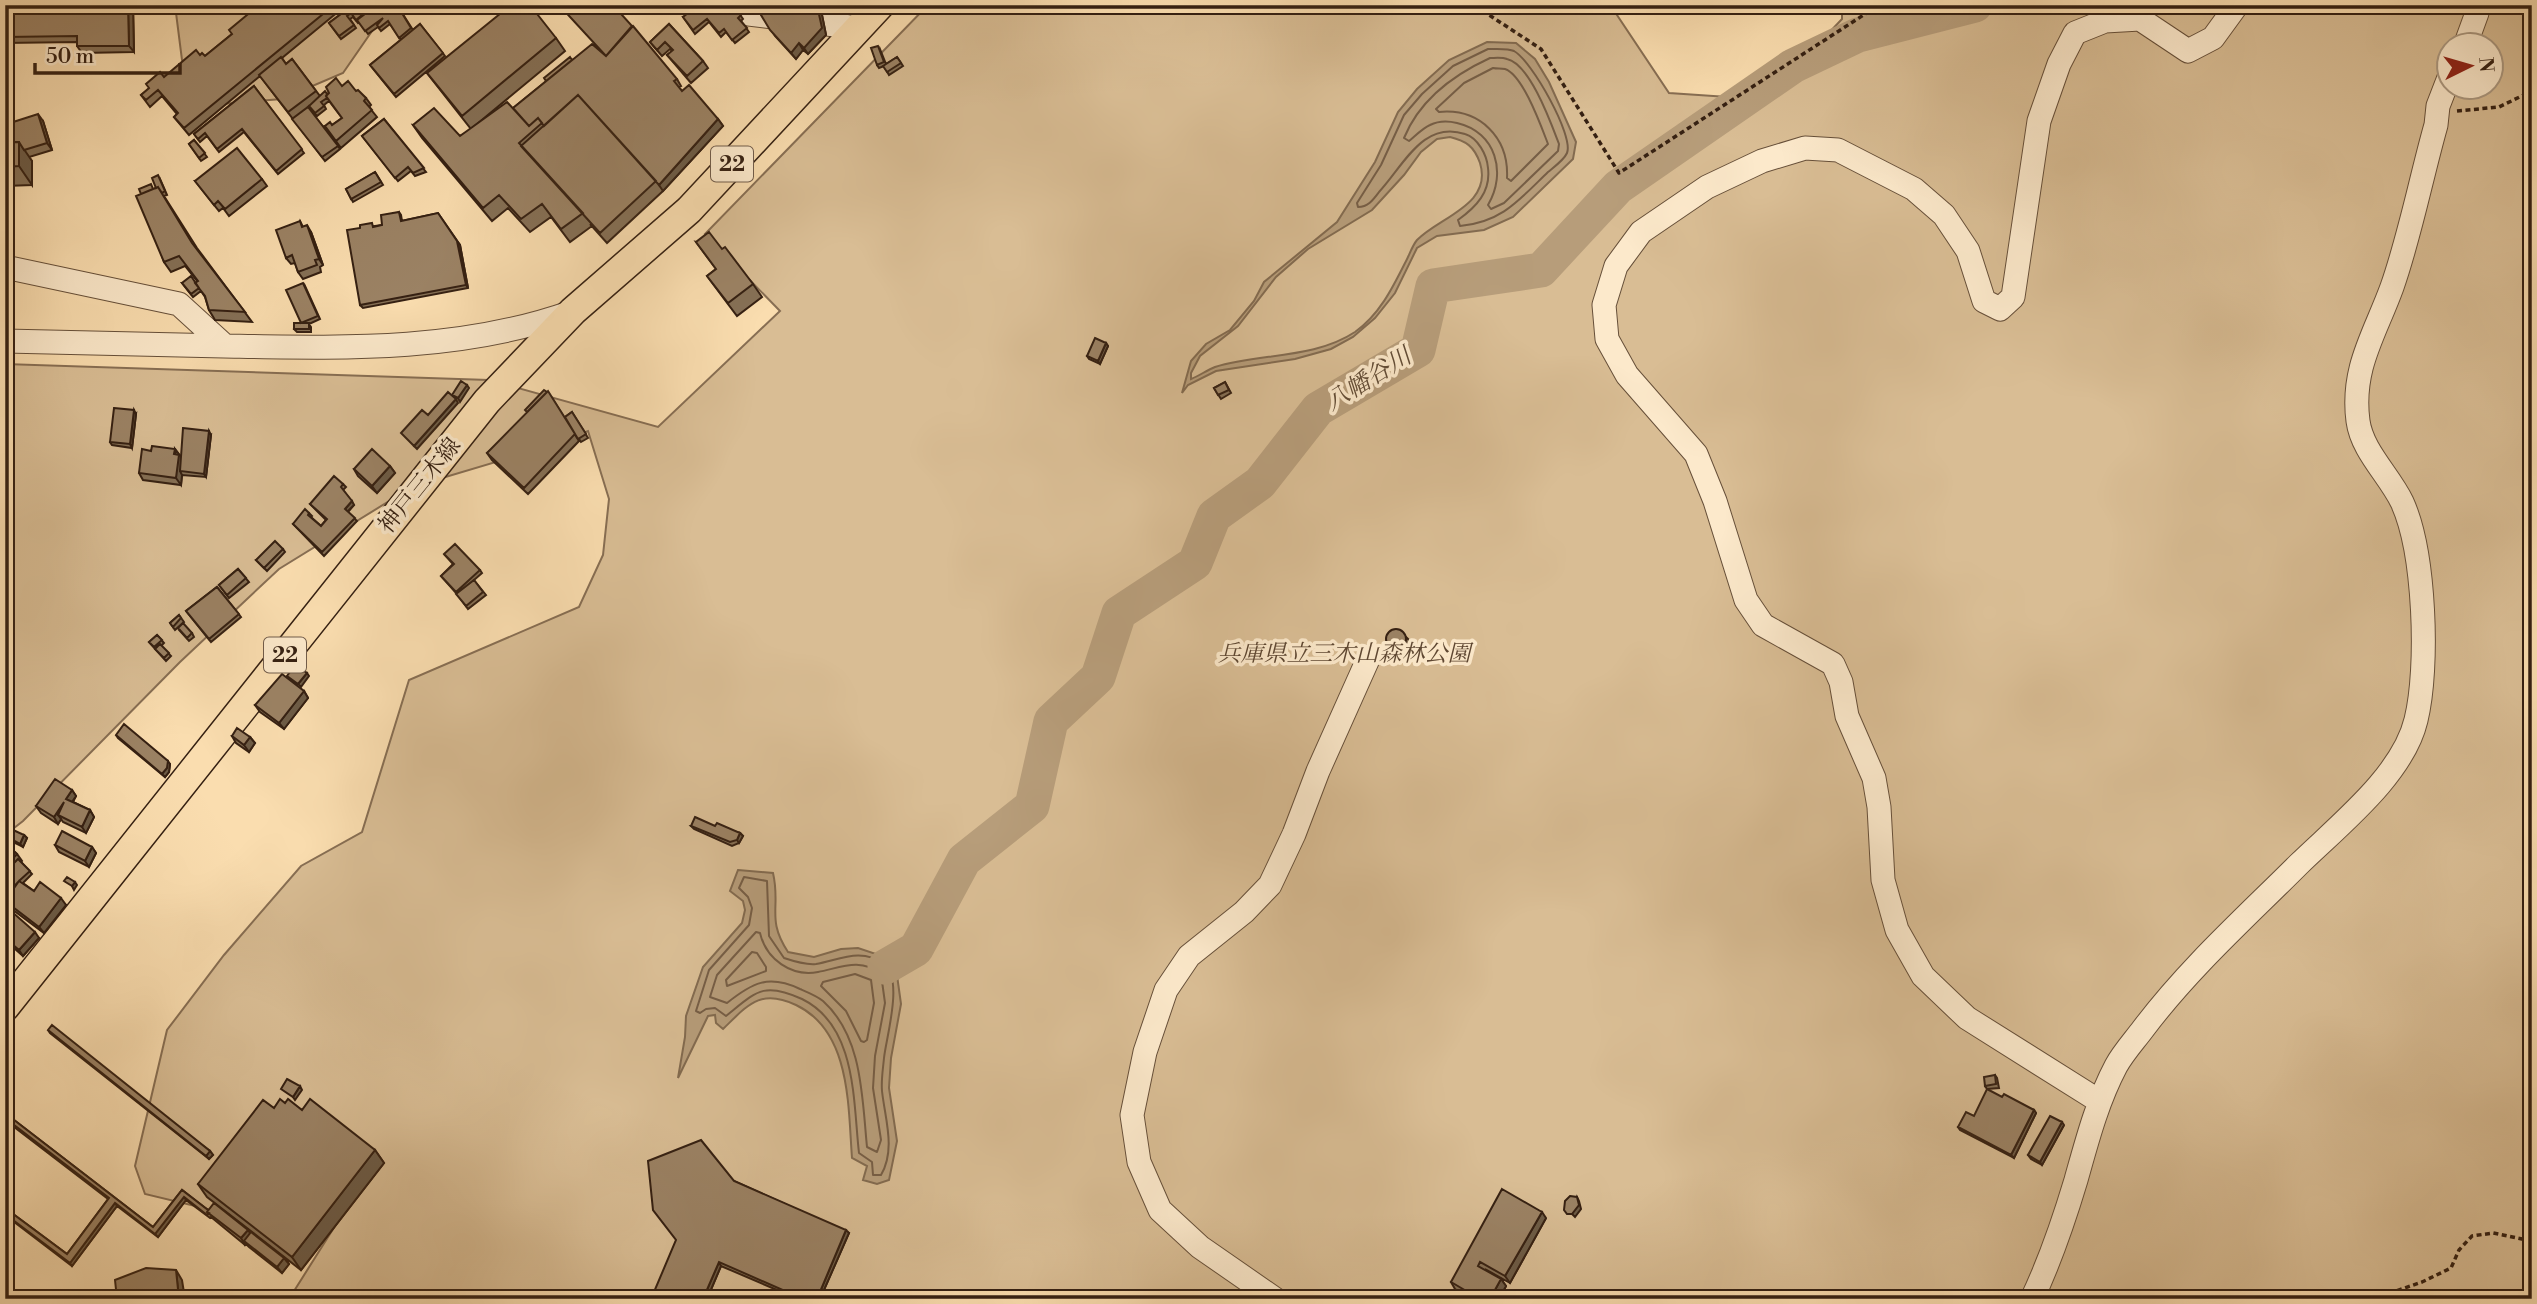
<svg xmlns="http://www.w3.org/2000/svg" width="2537" height="1304" font-family="'Libre Bodoni','Noto Serif JP',serif">
  <style>
    .green { fill: #d9bd94; stroke: #876e53; stroke-width: 2; fill-rule: evenodd }
    .water { fill: #b79d7a; stroke: #836b50; stroke-width: 2; fill-rule: evenodd }
    .lines { fill: none; stroke-linecap: round; stroke-linejoin: round }
    .shore { stroke: #765e46; stroke-width: 2 }
    .river { stroke: #b79d7a; stroke-width: 35 }
    .minor-casing { stroke: #664f39; stroke-width: 25 }
    .major-casing { stroke: #352012; stroke-width: 31 }
    .path { stroke: #352012; stroke-width: 3.5; stroke-dasharray: 5 3.5; stroke-linecap: butt }
    .minor { stroke: #fce9cb; stroke-width: 23 }
    .major { stroke: #faddaf; stroke-width: 28 }
    .wall { fill: #857056; stroke: #352012; stroke-width: 2 }
    .shaded-wall { fill: #6c5b46; stroke: #352012; stroke-width: 2 }
    .building { fill: #9b8264; stroke: #352012; stroke-width: 2 }
    .labels { text-anchor: middle; stroke-width: 7; stroke-linejoin: round; paint-order: stroke }
    .shield { fill: #fce9cb; stroke: #715c4a; stroke-width: 2 }
    .shield-label { font-size: 21px; font-weight: bold; fill: #352012 }
    .street-label { font-size: 23px; fill: #352012; stroke: #fce9cb }
    .park-label { font-size: 23px; font-style: italic; fill: #5e4732; stroke: #fce9cb }
    .water-label { font-size: 24px; font-style: italic; fill: #624c36; stroke: #fce9cb }
  </style>
  <rect width="100%" height="100%" fill="#faddaf"/>
  <filter id="stains"><feTurbulence type="fractalNoise" baseFrequency=".00286" numOctaves="4"/><feColorMatrix values="0 0 0 0 .2 0 0 0 0 .09 0 0 0 0 .02 0 0 0 .5 -.17"/></filter>
  <radialGradient id="worn" r=".72"><stop offset=".6" stop-color="#630" stop-opacity="0"/><stop offset="1" stop-color="#630" stop-opacity=".3"/></radialGradient>
  <path class="green" d="M175,5h215l-47,68 -61,26 -60,5 -40,-44z
    M928,5h709l-22,7 54,81 59,4 80,-42 34,-36v-14h690v1294h-2243l75,-119 -90,11 -50,22 -79,-19 -10,-28 32,-136 57,-75 77,-89 61,-34 47,-152 170,-73 24,-52 6,-56 -21,-68 -32,13 -144,43 -133,82 -99,93 -157,159 -18,14v-471l484,16 169,47 122,-116 -75,-77zM2450,46h42v42h-42z"/>
  <path class="water" d="M1487,42l29,1 19,16 14,23 27,60 -3,17 -60,58 -29,13 -47,6 -20,12 -22,45 -20,25 -22,19 -22,12 -36,10 -79,12 -28,14 -6,8 9,-32 15,-17 24,-14 24,-29 10,-19 73,-60 38,-60 23,-50 19,-23 32,-29zM1450,137c16,4 24,9 30,26 13,42 -41,54 -63,77 -5,6 -8,16 -12,23 -13,26 -26,52 -50,69 -41,27 -95,21 -140,35 -8,3 -16,9 -24,12v-6l9,-17 38,-30 38,-49 32,-28 64,-39 32,-35 17,-23 16,-13z
    M738,870l35,3c8,34 -7,46 15,79l26,5 27,-8 17,-1 30,10 8,10 5,36 -10,54 -2,30 8,53 -8,39 -12,4 -14,-4 4,-14 -15,-8c-4,-52 -1,-127 -56,-153 -36,-17 -48,0 -73,24l-7,-6 -1,-8 -7,1 -30,62 7,-41 1,-21 17,-49 39,-44 3,-13 -2,-9 -13,-10z"/>
  <g class="lines">
    <path class="shore" d="M1488,49c8,0 20,-1 26,2 18,10 60,85 53,102 -3,7 -13,14 -19,19 -29,28 -46,50 -88,54l-2,-6c18,-13 33,-28 30,-52 -1,-13 -10,-30 -23,-34 -42,-14 -61,31 -86,58 -6,8 -11,15 -21,15l-1,-4 24,-38 23,-50 18,-21 31,-28z
      M1490,58c5,0 12,-1 17,1 23,5 44,64 52,85l-1,7 -54,52 -13,6 -3,-4c19,-32 8,-73 -31,-82 -8,-2 -19,-2 -27,2 -7,3 -15,11 -21,16l-5,-3c16,-39 49,-63 86,-80z
      M1493,68c4,1 8,0 12,1 18,6 36,57 43,75l-37,37 -4,-3c2,-40 -27,-70 -68,-66l-3,-3 28,-26z
      M744,877l23,4 2,55 15,22c9,3 23,7 32,6 23,-4 45,-17 68,0 20,15 2,74 0,94 -1,11 -3,22 -2,33 3,28 14,58 -1,84h-8l-1,-13 -13,-9c-6,-52 -2,-127 -57,-154 -39,-18 -46,-7 -76,17l-11,-8 -9,1 -6,4 -4,-2 13,-41 40,-45 3,-17 -4,-11 -9,-9z
      M756,932l4,1c6,26 31,44 58,39 22,-4 42,-15 63,2l4,29 -10,53 -2,32 8,52 -4,12 -10,-5c-5,-49 -4,-110 -44,-146 -6,-5 -16,-9 -23,-12 -32,-15 -48,-6 -73,14l-17,-6 7,-22z
      M752,952l5,1 9,14v4l-39,15 -1,-6z
      M855,974l16,6 3,23 -7,37 -3,2 -3,-1 -15,-30 -25,-25 2,-4z"/>
    <path class="river" d="M885,967l31,-18 48,-89 68,-54 19,-85 47,-44 21,-64 76,-50 19,-47 46,-33 58,-74 100,-59 15,-64 108,-16 77,-83 175,-121 65,-31 117,-30"/>
    <g class="minor-casing">
      <path id="minor" d="M738,5l11,9 109,14
        M2465,46l12,-33 -1,-8
        M5,267l174,37 46,42
        M5,341c73,2 146,3 219,5 118,2 235,6 348,-34
        M2099,1101l-132,-83 -44,-42 -26,-46 -14,-50 -4,-73 -5,-29 -27,-62 -6,-34 -8,-18 -70,-39 -17,-25 -31,-99 -19,-47 -69,-79 -20,-36 -3,-34 12,-39 25,-34 66,-45 55,-26 43,-13 33,2 76,39 30,26 24,36 16,50 16,8 13,-12 26,-176 20,-57 16,-31 30,-12 35,-2 48,32 25,-13 24,-33
        M1275,1299l-75,-52 -40,-37 -21,-48 -7,-47 13,-63 21,-62 23,-34 55,-44 26,-27 24,-51 24,-63 51,-114
        M2032,1299c18,-38 32,-79 44,-119 11,-39 21,-78 40,-114 7,-13 18,-25 27,-37 46,-61 103,-112 156,-165 40,-39 104,-89 117,-144 13,-53 9,-168 -14,-218 -13,-27 -40,-51 -44,-81 -7,-53 17,-87 34,-134 18,-51 29,-109 44,-162l2,-19 12,-31"/>
    </g>
    <g class="major-casing">
      <path id="major" d="M5,1007l482,-606 86,-90 116,-101 191,-205"/>
    </g>
    <path class="path" d="M1490,5l-7,6 58,38 78,124 260,-168
      M2457,111l42,-4 33,-16
      M2373,1299l49,-17 29,-14 8,-18 13,-14 21,-3 39,8"/>
    <use href="#minor" class="minor"/>
    <use href="#major" class="major"/>
  </g>
  <path class="wall" d="M5,5h128l1,47 -52,1 -5,-7v-4l-72,1z
    M259,5h138l16,25 7,-6 25,32 -49,41 -26,-32 31,-25 -11,-16 -9,7 -3,-4 -10,7 -9,-12 -1,1 -5,-6 -3,2 6,9 -15,11 -12,-16 16,-12v-5l-63,52 4,6 6,-5 28,37 7,-2 15,-8 14,5 10,7 5,7 -2,2 8,10 -36,31 -16,-22 7,-1 10,-7 -13,-17 -5,4 2,4 -9,7 -8,-10 -1,1 32,42 -15,12 -65,-85 -71,59 -15,-18 3,-3 -15,-18 -12,11 -9,-12 23,-18 36,-22 5,1 27,-22z
    M733,5l10,14 -2,2 8,11 -14,11 -9,-11 -5,5 -12,-15 -14,12 -12,-17z
    M755,5h65l6,30 -18,19 -5,-4 -7,9 -21,-23z
    M669,24l34,37 5,7 -17,15 -24,-28 5,-4 -2,-2 -8,7 -12,-14z
    M556,38l9,13 -94,78 -44,-56z
    M597,49l80,30 4,7 -2,1 3,4 36,28 5,7 -60,65 -56,52 -17,-19 2,2 -22,16 -19,-25 -21,15 -22,-24 -16,13 -70,-83 -9,-13 47,11 53,-28 59,-48z
    M880,49l6,15 11,-7 6,9 -14,9 -5,-9 -5,2 -2,-3z
    M254,86l50,67 -26,21 -34,-42 -25,20 -12,-16 -7,6 -6,-8z
    M384,119l42,53 -11,4 -4,-5 -13,10 -36,-45z
    M43,121l9,29 -23,7 3,4v24l-27,1v-48l5,3v2l3,-1z
    M194,140l13,17 -6,4 -12,-17z
    M375,172l8,13 -30,17 -7,-13z
    M160,179l7,16 -3,1 33,52 55,74 -37,-2 -6,-10 -4,-13 -4,-6 -8,6 -11,-14h14l1,-2 -12,-15 -14,6 -7,-10 -23,-68 15,-6z
    M262,179l5,7 -38,30 -6,-8 -4,3 -24,-30z
    M399,212l2,3 1,6 36,-8 22,32 8,43 -105,20 -3,-3v-77l22,-3z
    M300,221l3,6 8,5 12,33 -3,2 1,5 -18,7 -5,-7 -3,-9 -4,1 -5,-6z
    M696,242l26,7 31,35 9,13 -25,19 -30,-40 9,-7z
    M305,286l15,33 -11,5 2,3v5h-14l-3,-3 7,-6z
    M1106,343l2,3 -8,18 -11,-5 -2,-3z
    M1225,382l6,11 -10,6 -7,-11z
    M552,398l27,43 -51,53 -36,-34 -5,-7z
    M572,412l16,26 -7,4 -16,-25z
    M136,414l-4,34 -20,-3 -2,-3z
    M211,435l-5,42 -24,-2 -1,10 -38,-5 -4,-7 12,-22 24,-2 6,8z
    M390,466l5,7 -18,20 -19,-17 -4,-7z
    M343,484l3,3 -3,3 11,15 -6,7 9,9 -33,35 -31,-32 16,-11 3,3 -1,1 10,9 5,-6 -16,-16z
    M283,549l2,3 -18,19 -11,-11z
    M444,554l36,16 2,3 -8,7 12,15 -18,14 -11,-15 -16,-18 12,-12z
    M238,569l11,13 -20,16 -10,-13z
    M217,587l24,30 -30,25 -25,-31z
    M179,615l5,7 -9,8 -5,-7z
    M180,631l12,2 2,4 -5,4z
    M157,635l7,8 -3,3 10,10 -5,5 -17,-19z
    M1406,637l3,3v6l-9,7 -6,-1 -8,-10z
    M304,691l4,7 -24,31 -24,-17 -5,-7z
    M116,735l54,29 -1,8 -4,5 -47,-39z
    M232,736l18,1 5,6 -6,9 -13,-9z
    M72,790l4,6 -3,6 17,8 4,7 -8,16 -23,-11 -2,-3 -3,5 -17,-11 -5,-7z
    M691,826h24l25,7 3,3 -4,7 -7,3 -38,-17z
    M24,835l3,3 -4,9 -14,-7 -2,-3z
    M5,843l12,11 5,7 -1,1 11,12 -9,9 11,8 32,14 -22,28 -35,-26 -4,-4z
    M55,845l37,2 4,6 -7,14 -30,-15z
    M5,918l34,20 -16,18 -18,-16z
    M48,1030l162,121 3,4 -4,4 -159,-126z
    M1995,1075l2,3 2,10 -12,1 -2,-3z
    M2002,1097l32,13 2,3 -22,45 -54,-28 -2,-3z
    M285,1103l17,7 73,40 9,13 -83,107 -94,-73 -9,-13 76,-76z
    M5,1113l148,114 29,-37 26,20 42,23 34,25 5,6 -7,9 -33,-26 -3,-3 -1,1 -34,-28 -1,1 -24,-18 -28,37 -41,-31 -45,60 -67,-51v-7l62,46 41,-55 -103,-79z
    M2064,1125l-22,40 -11,-6 -3,-4z
    M734,1181l115,52 -29,66h-22l-77,-33 -14,33z
    M1546,1218l-36,65 -25,-14 16,10 5,7 -7,13h-26l-18,-10 -4,-7z"/>
  <path class="shaded-wall" d="M128,5h5l1,47 -5,-6z
    M817,5h3l6,30 -18,19 -4,-6z
    M799,43l4,7 -7,9 -5,-6z
    M38,114l5,7 9,29 -5,-7z
    M718,119l5,7 -60,65 -4,-6z
    M19,142l13,19v24l-13,-19z
    M307,225l4,7 12,33 -4,-6z
    M457,241l3,4 8,43 -2,-3z
    M1106,343l2,3 -8,18 -2,-3z
    M467,385l2,3 -9,14 -2,-4z
    M456,399l2,4 -41,46 -3,-3z
    M134,410l2,4 -4,34 -2,-4z
    M209,431l2,4 -5,42 -2,-3z
    M175,449l9,12 -4,10 2,4 -1,10 -5,-7z
    M390,466l5,7 -18,20 -5,-7z
    M352,501l2,4 -7,7 -2,-3z
    M307,673l2,3 -8,11 -3,-3z
    M304,691l4,7 -24,31 -5,-6z
    M250,737l5,6 -6,9 -5,-7z
    M168,761l2,3 -1,8 -4,5 -3,-3z
    M72,790l4,6 -6,9 -4,-6z
    M64,802l-6,13 3,4 -3,5 -4,-7z
    M90,810l4,7 -8,16 -4,-6z
    M740,833l3,3 -4,7 -2,-3z
    M24,835l3,3 -4,9 -3,-3z
    M92,847l4,6 -7,14 -4,-6z
    M75,882l2,3 -3,5 -2,-4z
    M8,887l4,7 -7,9v-12z
    M61,898l5,7 -22,28 -5,-6z
    M35,932l4,6 -16,18 -4,-6z
    M8,944l5,7 -8,9v-12z
    M300,1086l2,4 -7,10 -2,-3z
    M2034,1110l2,3 -22,45 -3,-3z
    M2062,1122l2,3 -22,40 -2,-3z
    M375,1150l9,13 -83,107 -9,-13z
    M210,1151l3,4 -4,4 -3,-3z
    M184,1197l2,3 -28,37 -3,-3z
    M1577,1197l2,4 2,8 -6,8 -3,-3z
    M115,1203l2,3 -45,60 -2,-3z
    M1542,1212l4,6 -36,65 -5,-7z
    M248,1230l4,6 -8,5 2,3 -1,1 -4,-7z
    M846,1230l3,3 -29,66h-3z
    M284,1258l5,6 -7,9 -5,-6z
    M719,1262l2,4 -14,33h-4z
    M176,1270l6,10 3,19h-6z
    M1501,1279l5,7 -7,13h-9z"/>
  <path class="building" d="M5,5h123l1,41h-52v-10l-72,1z
    M259,5h75l-150,123 -10,-11 4,-4 -20,-23 -12,10 -5,-5 8,-7 -3,-4 14,-12 4,5 32,-27 4,5 2,-2 3,3 27,-22 -3,-4z
    M345,5h29l-18,15 -5,-7 -4,3 7,9 -15,11 -10,-13 16,-12z
    M377,5h20l14,23 -12,10 -11,-17 -9,7 -2,-3 6,-7 -18,13 -8,-11z
    M511,5h19l26,33 -94,78 -35,-43z
    M559,5h54l19,21 -26,30z
    M698,5h35l8,10 -3,3 9,10 -15,12 -8,-11 -5,4 -12,-14 -14,11 -10,-13z
    M755,5h62l5,23 -18,20 -5,-5 -8,10 -21,-23z
    M420,24l23,29 -49,41 -24,-29z
    M669,24l34,37 -16,15 -20,-21 6,-5 -8,-8 -8,8 -7,-8z
    M633,26l44,53 -3,2 8,10 7,-6 29,34 -59,66 -81,-90 -34,31 -6,-8 -9,8 -16,-18 79,-64 14,12z
    M878,46l6,16 -7,3 -6,-17z
    M281,57l5,7 6,-5 24,32 -28,21 -29,-37z
    M570,57l2,3 -26,21 -2,-3z
    M897,57l4,6 -14,9 -4,-6z
    M336,78l6,8 6,-5 8,10 2,-1 8,8 -2,3 8,9 -36,31 -11,-15 5,-4 2,3 10,-7 -16,-22 3,-3 -3,-6z
    M254,86l48,63 -26,22 -34,-42 -25,20 -12,-16 -7,6 -4,-5z
    M325,91l2,3 -1,2 1,2 -6,4 3,4 -9,7 -6,-7z
    M578,95l78,86 -56,52 -79,-87z
    M507,102l22,24 9,-8 4,5 -23,20 64,70 -22,16 -19,-25 -21,15 -22,-24 -16,13 -70,-83 21,-17 26,28z
    M308,107l30,39 -16,11 -30,-38z
    M38,114l9,29 -23,7 -5,-8h-6l-6,-18z
    M384,119l40,49 -11,5 -5,-6 -13,11 -33,-42z
    M194,140l11,13 -6,5 -10,-14z
    M19,142v24l-14,1v-24z
    M237,148l25,31 -37,30 -7,-8 -4,4 -19,-24z
    M375,172l6,10 -30,17 -5,-10z
    M158,175l7,16 -3,2 -4,-6 -2,1 -4,-10z
    M151,184l2,5 -12,5 -2,-5z
    M158,187l34,56 53,69 -36,-2 -4,-14 -10,-13 3,-2 -19,-25 -15,6 -28,-66z
    M399,212l2,9 37,-8 19,28 9,44 -106,20 -13,-75 13,-2v-3l12,-2 1,4 9,-2 -1,-10z
    M300,221l2,6 5,-2 12,34 -4,1 2,5 -19,7 -6,-17 -6,3 -10,-28z
    M709,232l13,17 3,-2 28,37 -25,19 -21,-27 9,-7 -20,-27z
    M191,276l8,12 -8,6 -9,-11z
    M303,283l15,33 -17,7 -15,-33z
    M294,323h15v6h-15z
    M1095,338l11,5 -8,18 -11,-5z
    M461,381l6,4 -9,13 -6,-3z
    M1225,382l4,8 -11,5 -4,-7z
    M544,390l3,2 -20,20 -2,-2z
    M548,391l27,43 -51,54 -37,-35z
    M448,392l8,7 -42,47 -13,-13 21,-23 6,5z
    M114,408l20,2 -4,34 -20,-2z
    M572,412l14,22 -8,5 -13,-22z
    M183,428l26,3 -5,43 -24,-3z
    M152,446l23,3 -1,5 5,1 -3,23 -37,-5 3,-24 9,2z
    M372,449l18,17 -18,20 -18,-17z
    M334,476l9,8 -2,3 11,14 -7,8 10,9 -33,34 -29,-28 12,-15 4,4 -1,2 13,11 6,-7 -17,-15z
    M275,541l8,8 -19,19 -8,-8z
    M455,544l25,26 -24,22 -15,-16 13,-12 -10,-10z
    M238,569l8,9 -19,17 -8,-10z
    M474,580l9,12 -17,14 -10,-12z
    M217,587l22,27 -30,25 -23,-28z
    M179,615l2,3 -8,9 -3,-4z
    M183,623l9,10 -5,5 -9,-10z
    M1386 639a10 10 0 1 1 20 0a10 10 0 1 1-20 0Z
    M157,635l5,5 -8,7 -5,-5z
    M160,644l9,9 -5,5 -9,-9z
    M295,665l12,8 -9,11 -11,-8z
    M282,674l22,17 -25,32 -24,-18z
    M124,724l44,37 -1,7 -5,6 -46,-39z
    M237,728l13,9 -6,8 -12,-9z
    M55,779l17,11 -6,9 24,11 -8,17 -24,-12 6,-13 -10,15 -18,-11z
    M695,817l20,9 2,-3 23,10 -3,7 -7,2 -39,-16z
    M11,829l13,6 -4,9 -13,-7z
    M62,831l30,16 -7,14 -30,-16z
    M5,843l12,11 -12,13z
    M18,859l12,12 -11,10 -9,10 -5,-6v-13z
    M67,877l8,5 -3,4 -8,-5z
    M19,881l15,10 6,-9 21,16 -22,29 -34,-26z
    M11,911l24,21 -16,18 -14,-12v-20z
    M52,1025l158,126 -4,5 -158,-126z
    M1995,1075l1,9 -11,2 -1,-9z
    M287,1079l13,7 -7,11 -12,-8z
    M1987,1089l15,8 2,-3 30,16 -23,45 -53,-28 8,-15 8,4z
    M280,1099l5,4 3,-4 14,11 8,-11 65,51 -83,107 -94,-73 65,-84 11,8z
    M5,1113l148,114 29,-37 26,20 -1,2 2,1 -2,2 -23,-18 -29,37 -40,-31 -45,60 -65,-49v-6l62,46 42,-56 -104,-80z
    M2050,1116l12,6 -22,40 -12,-7z
    M701,1140l33,41 112,49 -29,69h-14l-84,-37 -16,37h-52l25,-59 -23,-30 -5,-49z
    M1502,1189l40,23 -37,64 -25,-14 -2,4 23,13 -11,20h-10l-29,-17z
    M1570,1196l7,1 2,8 -7,9h-5l-3,-4 1,-9z
    M214,1203l34,27 -7,8 -34,-26z
    M251,1232l33,26 -7,9 -33,-26z
    M146,1268l30,2 3,29h-62l-2,-19z"/>
  <g class="labels">
    <g class="shield">
      <rect x="711" y="146.5" width="42" height="35" rx="5"/>
      <rect x="264" y="637.5" width="42" height="35" rx="5"/>
    </g>
    <g class="shield-label">
      <text x="732" y="171">22</text>
      <text x="285" y="662">22</text>
    </g>
    <g class="street-label">
      <text transform="translate(419 485) rotate(-51)" y="8">神戸三木線</text>
    </g>
    <g class="park-label">
      <text x="1344" y="661">兵庫県立三木山森林公園</text>
    </g>
    <g class="water-label">
      <text transform="translate(1368 379) rotate(-32)" y="8">八幡谷川</text>
    </g>
  </g>
  <rect width="2537" height="1304" fill="none" stroke="#faddaf" stroke-width="28"/>
  <rect x="7" y="7" width="2523" height="1290" fill="none" stroke="#352012" stroke-width="3.5"/>
  <rect x="14" y="14" width="2509" height="1276" fill="none" stroke="#352012" stroke-width="2"/>
  <g transform="translate(2470 66) rotate(85)"><circle r="33" fill="#fce9cb" stroke="#ac9981" stroke-width="2"/>
  <path d="M0-5L12 26L0 18L-12 26Z" fill="#8f2418"/>
  <text y="-10" font-size="19" font-weight="bold" text-anchor="middle" fill="#352012">N</text>
  </g>
  <path d="M35 63v10h145v-10" fill="none" stroke="#352012" stroke-width="3.5"/>
  <text x="46" y="63" font-size="21" fill="#352012" stroke="#fce9cb" stroke-width="5" paint-order="stroke">50 m</text>
  <rect width="100%" height="100%" filter="url(#stains)"/>
  <rect width="100%" height="100%" fill="url(#worn)"/>
</svg>
